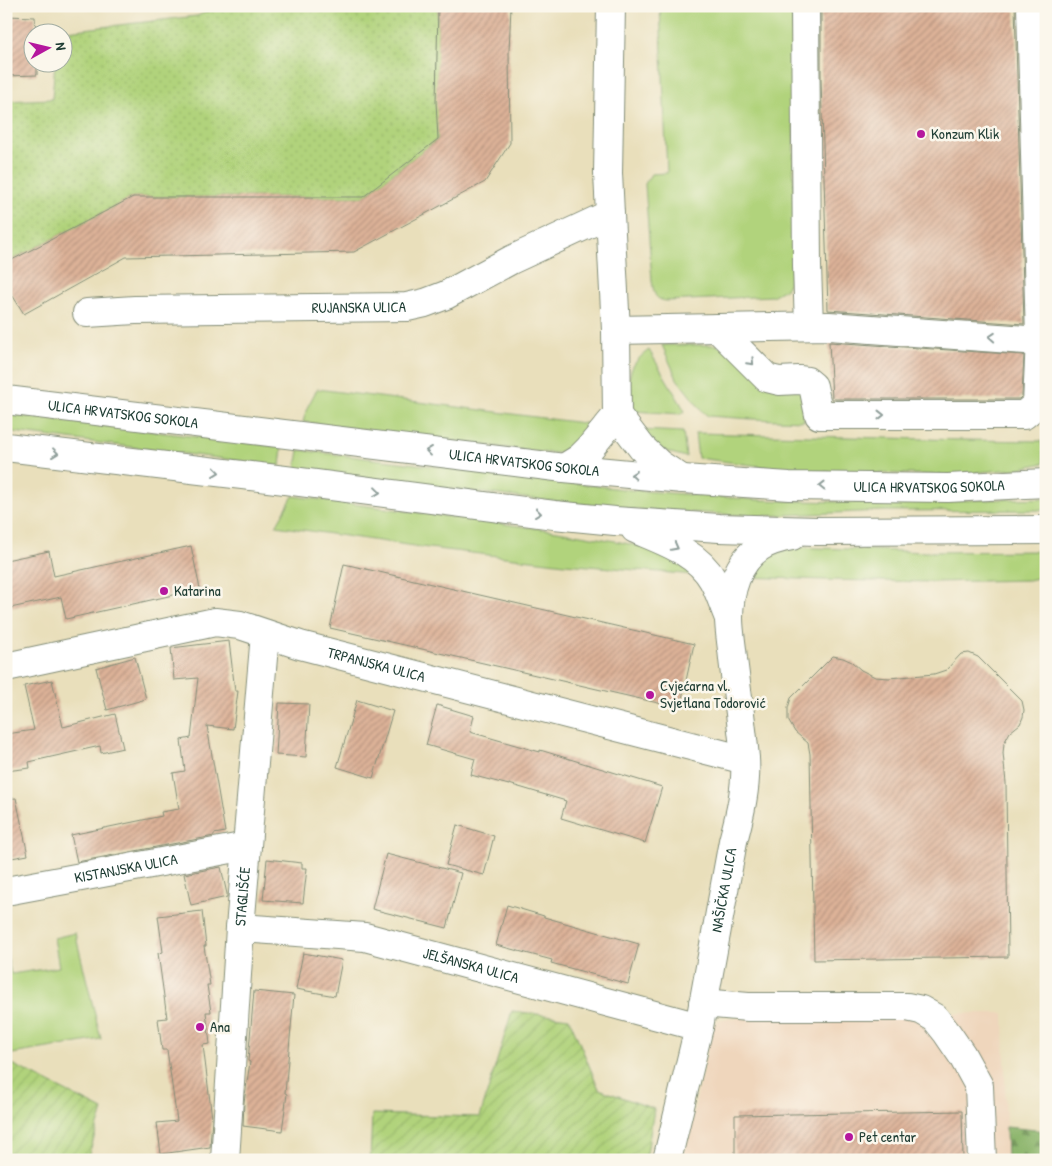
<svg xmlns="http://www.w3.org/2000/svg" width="1052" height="1166" font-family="'Patrick Hand',sans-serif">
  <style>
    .built { fill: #efd6bc }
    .grass { fill: #b1d37c; stroke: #688858 }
    .forest { fill: url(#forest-firs); stroke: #567950 }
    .park { fill: url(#park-dots); stroke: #688858 }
    .garden { fill: url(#garden-furrows); stroke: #688858 }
    .building { fill: url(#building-hatch) }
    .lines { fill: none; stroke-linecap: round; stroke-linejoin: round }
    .minor-casing { stroke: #848e78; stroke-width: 30 }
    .minor { stroke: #fff; stroke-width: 28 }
    .oneway { stroke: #8f9e9a }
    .poi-dot { fill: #b5179e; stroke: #fbf7ec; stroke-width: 2 }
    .labels { text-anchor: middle; stroke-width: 5; stroke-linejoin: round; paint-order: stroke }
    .poi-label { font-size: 15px; fill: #1f3d34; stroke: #fbf7ec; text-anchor: start }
    .street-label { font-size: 15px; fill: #1f3d34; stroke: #fbf7ec }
  </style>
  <defs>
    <pattern id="forest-firs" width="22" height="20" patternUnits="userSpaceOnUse" patternTransform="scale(1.25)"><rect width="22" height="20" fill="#8cb56c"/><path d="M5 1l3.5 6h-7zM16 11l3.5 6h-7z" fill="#72945a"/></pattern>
    <pattern id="park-dots" width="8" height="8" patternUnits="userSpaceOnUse" patternTransform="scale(1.25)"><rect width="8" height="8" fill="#b1d37c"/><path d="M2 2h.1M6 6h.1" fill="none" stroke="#98b66c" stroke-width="1.8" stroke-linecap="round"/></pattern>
    <pattern id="garden-furrows" width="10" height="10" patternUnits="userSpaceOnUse" patternTransform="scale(1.25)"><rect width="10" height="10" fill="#b1d37c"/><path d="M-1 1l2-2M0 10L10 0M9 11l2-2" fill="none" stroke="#98b66c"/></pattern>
    <pattern id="building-hatch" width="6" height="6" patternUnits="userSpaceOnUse" patternTransform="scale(1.25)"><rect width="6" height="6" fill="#ddb298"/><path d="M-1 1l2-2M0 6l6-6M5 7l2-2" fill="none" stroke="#b3927d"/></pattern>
  </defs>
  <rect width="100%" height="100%" fill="#fbf7ec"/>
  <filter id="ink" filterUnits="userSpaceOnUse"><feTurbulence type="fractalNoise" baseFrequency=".02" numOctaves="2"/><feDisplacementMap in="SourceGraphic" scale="10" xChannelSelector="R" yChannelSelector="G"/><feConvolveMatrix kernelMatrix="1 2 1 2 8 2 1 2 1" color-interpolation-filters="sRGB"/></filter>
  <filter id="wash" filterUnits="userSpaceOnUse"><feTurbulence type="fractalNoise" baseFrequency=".0096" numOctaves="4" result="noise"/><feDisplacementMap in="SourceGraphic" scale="20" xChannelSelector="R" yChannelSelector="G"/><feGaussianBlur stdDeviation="1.12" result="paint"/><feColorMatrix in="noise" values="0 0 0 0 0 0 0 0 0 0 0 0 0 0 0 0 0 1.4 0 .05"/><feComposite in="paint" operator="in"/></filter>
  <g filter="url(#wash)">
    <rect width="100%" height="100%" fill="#e9dfbb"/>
    <path class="built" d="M981,1013h23l2,114 40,4v29h-363l29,-133 7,-7 8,-2z"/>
    <path class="grass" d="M660,6h131l2,7 1,249 -7,26 -15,8 -105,5c-13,-1 -13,-8 -15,-20l-7,-97 6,-10 16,-1z
      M662,345h55l86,42 1,34 -52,-2 -44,-3 -6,-5 -25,-32z
      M649,350l36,61 -4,3 -48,-3c-3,-11 -6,-30 -2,-40 3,-9 11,-16 18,-21z
      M317,389l281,36c-7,7 -18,21 -27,25 -10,4 -22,3 -32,2l-236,-30 4,-14z
      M6,414l276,33 -2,19 -274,-35z
      M639,430l44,2 3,25 -15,-4 -13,-5z
      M695,433l268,7 78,1 1,4 2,18 -28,6 -71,6 -148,-4 -99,-13z
      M299,450l332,40 128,10 123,3 163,-5 1,12 -163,1 -122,5 -41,-2 -89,-5 -107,-11 -228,-29z
      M293,496l264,35 58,10 39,8 41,26 -130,-11 -144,-17 -145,-21z
      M791,547l136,5 118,-1 -1,22 -2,4 -13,3 -96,2 -109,-2 -76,-3 11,-16z
      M75,933l26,106 -95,16v-104l5,23 48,-7 -5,-29z"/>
    <path class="forest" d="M1006,1127l40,4v29h-39z"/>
    <path class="park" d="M221,6h214l3,5v128l-75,58h-230l-127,66v-162l46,-2 3,-36 7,-1v-30h-4l139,-16z"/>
    <path class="garden" d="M512,1011l57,7 30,71 55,20 -8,51h-276l2,-46 108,3z
      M6,1061l97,49 -16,50h-81z"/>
    <g id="blocks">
      <path class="building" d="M438,6h73l-2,45 1,92 -25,39 -131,70 -228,5 -102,57 -18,-29v-22l127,-66h230l75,-58 -2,-37z
        M821,6h194l9,318 -196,-14 -7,-231z
        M6,16l29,1 1,15h-4v30h5v13l-31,1z
        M829,342l195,13 -2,41 -3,3h-187z
        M191,546l9,43 -134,30 -5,-22 -55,12v-49l43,-9 5,25z
        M344,564l350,80 -14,64 -350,-80z
        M229,641l6,50h3l-5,38 -26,-3 18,106 -11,2v2l-137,26 -6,-27 91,-19 -1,-4 18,-3 -6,-36 12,-2 -4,-31 10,-2 7,-60 -24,2 -3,-32z
        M969,653l9,4 44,44 2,9 -1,7 -3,7 -10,8 -6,11 -1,10 3,30 2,174 -194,3 -4,-206 -2,-11 -13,-11 -7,-12v-12l3,-10 42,-42 10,2 9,4 9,8 14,7 14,1 45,-4 12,-4 15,-16z
        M135,657l11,42 -39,11 -11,-42z
        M52,680l11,47 52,-13 8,34 -22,5 -1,-7 -71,16 1,6 -24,3v-37l28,-4 -10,-44z
        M357,700l36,11 -20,67 -36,-11z
        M279,703l30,1 -3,53 -30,-2z
        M437,705l37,11 -4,16 70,20v-2l122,37 -17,56 -84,-25 5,-17 -57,-17v1l-38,-10 4,-16 -49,-14z
        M16,798l12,57 -22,4v-60z
        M457,825l37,11 -10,39 -38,-10z
        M386,854l75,19 -14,55 -75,-19z
        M267,859l35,4v5h5l-4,35 -40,-3z
        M221,867l6,27v3l-36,8 -7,-31z
        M507,905l37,11v1l95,27 -11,40 -77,-21 1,-3 -56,-15z
        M202,911l4,35h-2l6,39h-3l4,27h-5l4,32 -7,1 9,73 -2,29 -49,7 -4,-31 20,-2 -10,-71h-5l-4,-31 9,-1 -9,-65 5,-1 -5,-36z
        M303,953l39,7 -7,36 -39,-7z
        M254,991l40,4 -9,98 2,1 -5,37 -39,-5 1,-24 6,-40 -2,-1z
        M962,1111l1,49h-228v-45z"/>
    </g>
  </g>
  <g filter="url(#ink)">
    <use href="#blocks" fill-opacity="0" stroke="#848e78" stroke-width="1"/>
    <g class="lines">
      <g class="minor-casing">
        <g id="minor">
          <path d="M805,6l2,260 2,60"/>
          <path d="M610,214l6,116 1,85 25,33 17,16 23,15"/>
          <path id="s1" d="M87,313l48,-3 272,-3 18,-4 21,-8 65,-35 99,-46 -2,-41 3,-167"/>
          <path d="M717,328l50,50 12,3 20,-1 8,1 6,5 6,29h205l13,-11 3,-65 -9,-333"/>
          <path d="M616,330l213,-4 197,14 14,-1"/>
          <path id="s2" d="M6,400l558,68 119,11 106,7 159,2 98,-5"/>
          <path d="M6,447l279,33 269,35 61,6 104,7 98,3 229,-1"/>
          <path d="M564,468l16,-10 9,-9 28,-34"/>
          <path d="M635,529c28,12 62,23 78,51 6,11 10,24 15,36"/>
          <path id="s3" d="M6,667l209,-45 25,3 60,20 445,115"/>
          <path id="s4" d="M6,891l241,-45"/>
          <path id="s5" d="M240,928l125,9 334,90"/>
          <path d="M703,1003l45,4h159l14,3 14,8 12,15 15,22 17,31 3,74"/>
          <path id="s6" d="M225,1160l15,-232 25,-294"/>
          <path id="s7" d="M667,1160l32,-133 34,-186c7,-26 14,-55 12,-83 -3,-33 -8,-66 -12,-99 -1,-13 -4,-28 -4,-41 0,-26 8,-56 31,-71 9,-6 21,-9 32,-11"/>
        </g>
      </g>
      <use href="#minor" class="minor"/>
    </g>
    <defs><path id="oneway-chevron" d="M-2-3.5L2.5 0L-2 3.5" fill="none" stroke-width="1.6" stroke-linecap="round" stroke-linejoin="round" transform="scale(1.25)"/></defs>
    <g class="oneway">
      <use href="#oneway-chevron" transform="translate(992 337) rotate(-176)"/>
      <use href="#oneway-chevron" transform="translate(751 362) rotate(46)"/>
      <use href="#oneway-chevron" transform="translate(881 415)"/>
      <use href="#oneway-chevron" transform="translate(429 451) rotate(-173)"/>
      <use href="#oneway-chevron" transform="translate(55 453) rotate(7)"/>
      <use href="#oneway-chevron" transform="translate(216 472) rotate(7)"/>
      <use href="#oneway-chevron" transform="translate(634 475) rotate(-174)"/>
      <use href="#oneway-chevron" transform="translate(822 486) rotate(-179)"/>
      <use href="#oneway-chevron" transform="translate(377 492) rotate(7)"/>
      <use href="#oneway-chevron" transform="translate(538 513) rotate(7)"/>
      <use href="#oneway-chevron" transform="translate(675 547) rotate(28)"/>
    </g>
  </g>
  <g class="poi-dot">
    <circle cx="921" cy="134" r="5"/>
    <circle cx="164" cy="591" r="5"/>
    <circle cx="650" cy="695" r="5"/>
    <circle cx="200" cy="1027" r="5"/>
    <circle cx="849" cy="1137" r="5"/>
  </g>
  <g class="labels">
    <g class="poi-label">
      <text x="931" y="139">Konzum Klik</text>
      <text x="174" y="596">Katarina</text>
      <text x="660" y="691">Cvjećarna vl.<tspan x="660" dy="17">Svjetlana Todorović</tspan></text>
      <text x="210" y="1032">Ana</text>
      <text x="859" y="1142">Pet centar</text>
    </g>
    <g class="street-label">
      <text dy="5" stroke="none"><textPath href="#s1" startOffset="272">RUJANSKA ULICA</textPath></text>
      <text dy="5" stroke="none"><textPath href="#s2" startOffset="118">ULICA HRVATSKOG SOKOLA</textPath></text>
      <text dy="5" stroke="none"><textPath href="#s2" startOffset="522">ULICA HRVATSKOG SOKOLA</textPath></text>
      <text dy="5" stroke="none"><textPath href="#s2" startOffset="928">ULICA HRVATSKOG SOKOLA</textPath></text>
      <text dy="5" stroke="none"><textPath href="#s3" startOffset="381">TRPANJSKA ULICA</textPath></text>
      <text dy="5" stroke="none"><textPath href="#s4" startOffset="122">KISTANJSKA ULICA</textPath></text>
      <text dy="5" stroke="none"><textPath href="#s7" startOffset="276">NAŠIČKA ULICA</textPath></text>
      <text dy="5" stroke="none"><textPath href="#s6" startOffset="264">STAGLIŠĆE</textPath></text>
      <text dy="5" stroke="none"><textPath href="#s5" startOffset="235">JELŠANSKA ULICA</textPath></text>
    </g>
  </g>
  <rect width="1052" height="1166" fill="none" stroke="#fbf7ec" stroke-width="25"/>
  <g transform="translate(48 48) rotate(82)"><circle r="24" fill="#fbf7ec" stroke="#a3ada2"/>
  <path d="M0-4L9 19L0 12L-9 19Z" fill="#b5179e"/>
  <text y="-8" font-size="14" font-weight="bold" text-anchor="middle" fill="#1f3d34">N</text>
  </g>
</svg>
